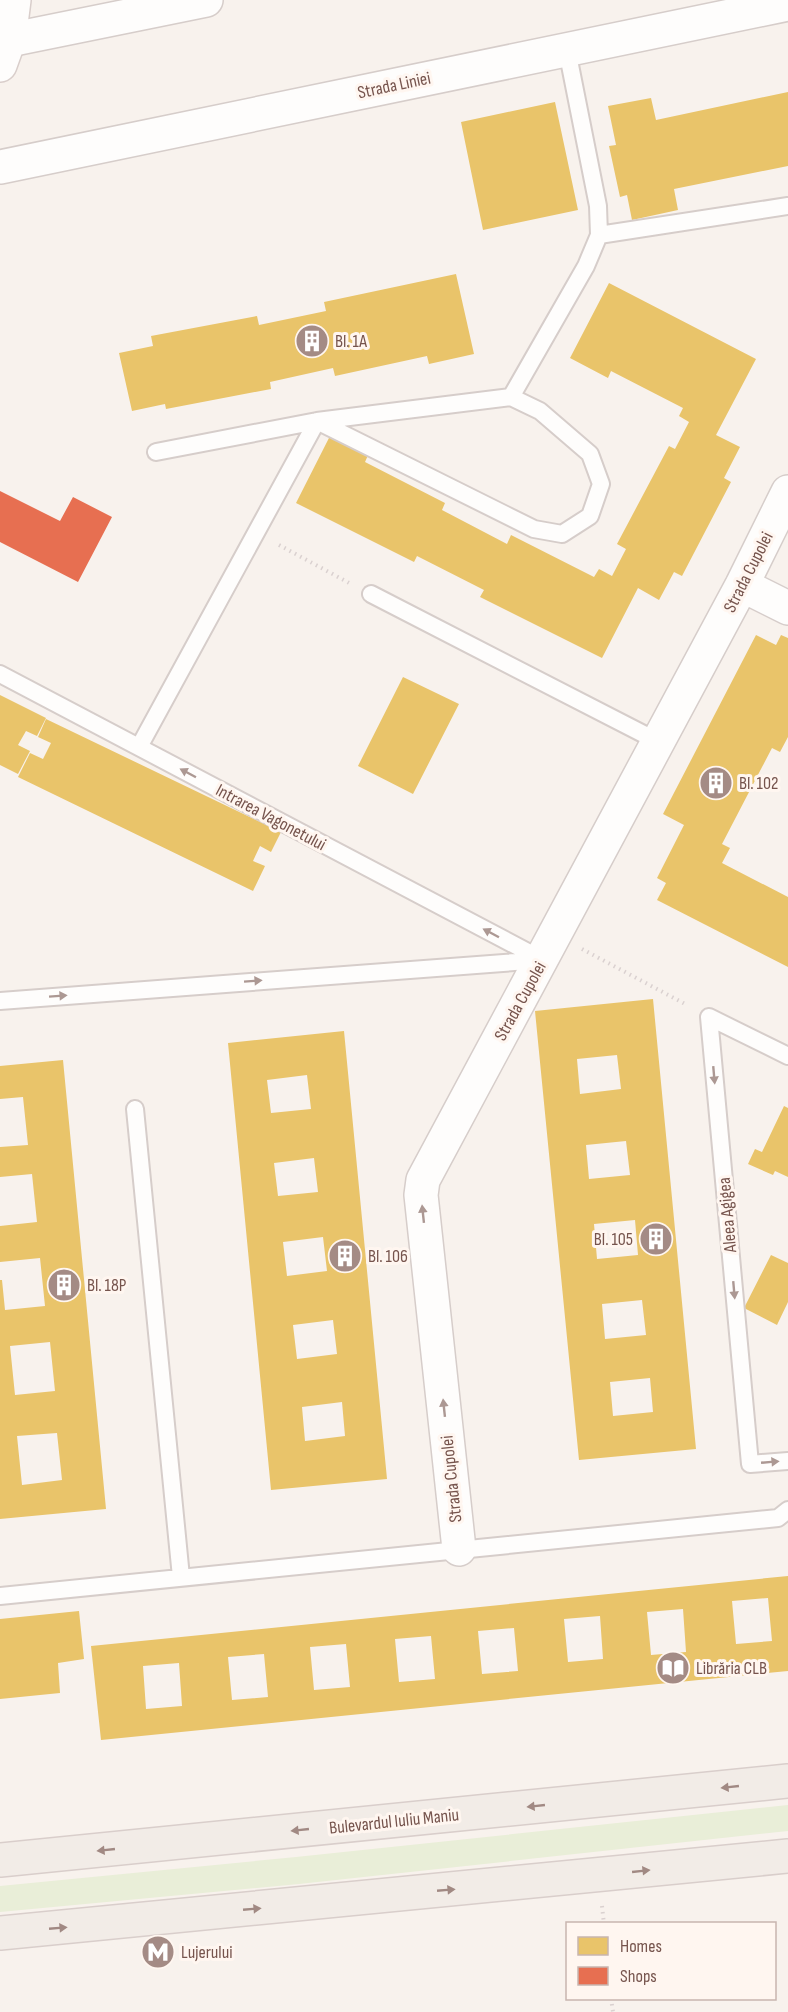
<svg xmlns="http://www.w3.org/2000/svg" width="788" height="2012" font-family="'Sofia Sans Condensed',sans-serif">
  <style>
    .green { fill: #e9eed8 }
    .homes { fill: #e9c46a; fill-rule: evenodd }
    .shops { fill: #e76f51 }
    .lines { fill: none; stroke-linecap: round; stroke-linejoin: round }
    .lane-casing { stroke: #d6cdca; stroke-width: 20 }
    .street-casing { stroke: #d6cdca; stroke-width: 36 }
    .secondary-casing { stroke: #d9cecb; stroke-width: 36 }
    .primary-casing { stroke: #d9cecb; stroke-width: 36 }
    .path { stroke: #dad1d0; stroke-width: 4; stroke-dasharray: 1.5 4.5; stroke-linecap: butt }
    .lane { stroke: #fefdfc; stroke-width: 16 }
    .street { stroke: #fefdfc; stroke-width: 33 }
    .secondary { stroke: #fefdfc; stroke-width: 33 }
    .primary { stroke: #f2ece7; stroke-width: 33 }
    .oneway { fill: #ac9893 }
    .oneway2 { fill: #a18983 }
    .labels { text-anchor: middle; stroke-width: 6; stroke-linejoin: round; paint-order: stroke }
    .street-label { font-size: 18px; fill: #76544d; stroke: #fff6f0 }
    .poi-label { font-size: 18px; fill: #76544d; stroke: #fff6f0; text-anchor: start }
  </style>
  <rect width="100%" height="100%" fill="#f8f2ed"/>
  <path class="green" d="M788,1805v26l-489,53 -299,28v-26l296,-29z"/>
  <path class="homes" d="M788,92v74l-114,23 4,21 -46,10 -5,-25 -7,2 -11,-51 7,-1 -8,-39 43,-8 5,22z
    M555,102l23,108 -95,20 -22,-108z
    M456,274l18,80 -45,10 -2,-8 -92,20 -2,-8 -63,14 1,7 -105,20 -1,-5 -33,7 -13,-58 34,-7 -2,-10 106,-20 2,9 67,-14 -2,-9z
    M609,283l147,76 -40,76 24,12 -16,31 7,4 -49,94 -8,-4 -15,28 -21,-12 -36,70 -122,-61 4,-7 -67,-34 -3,6 -118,-59 35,-69 38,19 -4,9 80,41 -3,7 65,34 4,-9 83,42 5,-8 13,7 14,-27 -9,-5 52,-98 6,3 14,-27 -10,-6 4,-8 -72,-37 -3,7 -38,-20z
    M756,635l20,10 5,-10 7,3v99l-8,15 -8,-4 -50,96 8,4 -8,15 66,34v70l-131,-67 9,-17 -9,-5 27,-53 -21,-11z
    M403,677l56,27 -46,90 -55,-28z
    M0,695l46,23 -9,18 -11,-5 -8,14 12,6 -12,23 -18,-9z
    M46,719l235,113 -10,20 -11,-6 -7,15 12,5 -12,25 -235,-114 12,-24 13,6 8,-16 -13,-6z
    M653,999l43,450 -117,11 -44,-449zM617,1055l4,34 -41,5 -3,-35zM626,1141l4,34 -41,4 -3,-34zM635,1220l3,35 -41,4 -3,-35zM642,1300l4,35 -41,4 -3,-35zM650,1378l3,34 -40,4 -3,-34z
    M344,1031l43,448 -116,11 -43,-447zM307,1075l4,34 -40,4 -4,-33zM314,1158l4,34 -40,4 -4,-33zM323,1237l4,34 -40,5 -4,-34zM333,1320l4,34 -40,5 -4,-34zM342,1402l3,34 -40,5 -3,-34z
    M63,1060l43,449 -106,10v-239h2l3,30 40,-4 -5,-48 -40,4v-36l37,-4 -5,-48 -32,3v-30l28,-2 -5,-48 -23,2v-33zM50,1342l5,49 -40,4 -5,-49zM57,1433l5,47 -40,5 -5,-49z
    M784,1106l4,2v69l-13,-6 -2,4 -25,-11 7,-15 7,3z
    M771,1255l17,8v39l-11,23 -33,-17z
    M788,1576v95l-687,69 -10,-94zM768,1598l4,43 -36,3 -4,-43zM683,1609l3,43 -35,3 -4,-43zM600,1616l3,43 -35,3 -4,-43zM514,1628l4,43 -36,3 -4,-43zM431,1636l4,43 -36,3 -4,-43zM346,1644l4,43 -36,3 -4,-43zM264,1654l4,43 -36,3 -4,-43zM179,1663l3,43 -36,3 -3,-43z
    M79,1611l5,48 -26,4 2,30 -60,6v-80z"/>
  <path class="shops" d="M0,491l60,30 13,-24 39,20 -34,65 -78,-40z"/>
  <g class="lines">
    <g class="lane-casing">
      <path id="lane" d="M599,235l189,-29
        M156,452l161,-31 194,-24 75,-131 13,-31 -1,-29 -31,-156
        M371,594l288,148
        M0,674l543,286
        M139,747l178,-326 217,108 28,5 28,-18 11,-32 -11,-30 -50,-43 -29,-14
        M0,1001l542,-41
        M709,1017l41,447 38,-3
        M709,1017l79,39
        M135,1109l46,468
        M0,1596l778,-78 10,-8"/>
    </g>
    <g class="street-casing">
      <path id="street" d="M9,40l197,-40
        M0,167l788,-163
        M742,585l46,23
        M459,1549l-38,-354 2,-15 319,-595 46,-93"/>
    </g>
    <g class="secondary-casing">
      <path id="secondary" d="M0,65l9,-25 5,-40"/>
    </g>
    <g class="primary-casing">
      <path id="primary" d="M0,1860l788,-79
        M0,1933l788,-77"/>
    </g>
    <path class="path" d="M279,545l72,39
      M582,949l105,56
      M602,1906l2,18
      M611,1998l2,14"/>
    <use href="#lane" class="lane"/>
    <use href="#street" class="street"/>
    <use href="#secondary" class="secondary"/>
    <use href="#primary" class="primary"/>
  </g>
  <defs><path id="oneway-solid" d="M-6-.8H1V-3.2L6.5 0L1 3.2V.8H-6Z" transform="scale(1.5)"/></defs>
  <g class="oneway">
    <use href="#oneway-solid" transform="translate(188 773) rotate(-152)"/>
    <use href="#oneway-solid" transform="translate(491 933) rotate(-152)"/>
    <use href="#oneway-solid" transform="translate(253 981) rotate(-4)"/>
    <use href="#oneway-solid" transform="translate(58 996) rotate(-4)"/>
    <use href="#oneway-solid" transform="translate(714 1075) rotate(85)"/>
    <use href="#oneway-solid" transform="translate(423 1214) rotate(-96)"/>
    <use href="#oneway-solid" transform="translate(734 1290) rotate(85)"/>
    <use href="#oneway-solid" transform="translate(444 1408) rotate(-96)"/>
    <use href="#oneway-solid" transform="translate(770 1462) rotate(-5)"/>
  </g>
  <g class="oneway2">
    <use href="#oneway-solid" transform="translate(730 1787) rotate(174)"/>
    <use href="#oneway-solid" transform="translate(536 1806) rotate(174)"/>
    <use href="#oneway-solid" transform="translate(300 1830) rotate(174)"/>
    <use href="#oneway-solid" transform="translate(106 1850) rotate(174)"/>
    <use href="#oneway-solid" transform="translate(641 1871) rotate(-6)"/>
    <use href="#oneway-solid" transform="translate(446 1890) rotate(-5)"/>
    <use href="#oneway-solid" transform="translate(252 1909) rotate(-5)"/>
    <use href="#oneway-solid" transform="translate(58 1928) rotate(-5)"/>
  </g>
  <defs>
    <g id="building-disc" transform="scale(1.725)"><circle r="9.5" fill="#a48b85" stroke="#fff6f0"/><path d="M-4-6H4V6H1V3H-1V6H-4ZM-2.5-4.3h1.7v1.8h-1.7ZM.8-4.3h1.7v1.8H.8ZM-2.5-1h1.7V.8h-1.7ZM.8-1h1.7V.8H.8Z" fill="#fff"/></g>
    <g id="library-disc" transform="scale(1.725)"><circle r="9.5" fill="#a48b85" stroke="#fff6f0"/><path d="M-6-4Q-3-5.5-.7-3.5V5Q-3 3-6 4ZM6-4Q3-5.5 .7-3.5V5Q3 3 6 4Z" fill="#fff"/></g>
    <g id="metro-disc" transform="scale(1.725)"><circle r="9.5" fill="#a48b85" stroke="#fff6f0"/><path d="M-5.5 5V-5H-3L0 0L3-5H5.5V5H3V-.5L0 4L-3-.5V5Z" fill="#fff"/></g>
  </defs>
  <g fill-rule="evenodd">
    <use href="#building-disc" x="312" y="341"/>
    <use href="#building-disc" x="716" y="783"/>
    <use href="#building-disc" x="656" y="1239"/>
    <use href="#building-disc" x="345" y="1256"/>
    <use href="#building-disc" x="64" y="1285"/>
    <use href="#library-disc" x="673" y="1668"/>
    <use href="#metro-disc" x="158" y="1952"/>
  </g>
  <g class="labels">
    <g class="street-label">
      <text transform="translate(394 85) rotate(-12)" y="6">Strada Liniei</text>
      <text transform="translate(748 572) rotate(-63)" y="6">Strada Cupolei</text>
      <text transform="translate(271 817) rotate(28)" y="6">Intrarea Vagonetului</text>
      <text transform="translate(520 1001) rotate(-61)" y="6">Strada Cupolei</text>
      <text transform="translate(727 1215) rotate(-95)" y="6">Aleea Agigea</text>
      <text transform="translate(451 1479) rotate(-96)" y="6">Strada Cupolei</text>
      <text transform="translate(394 1821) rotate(-6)" y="6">Bulevardul Iuliu Maniu</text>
    </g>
    <g class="poi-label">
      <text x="335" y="347">Bl. 1A</text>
      <text x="739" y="789">Bl. 102</text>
      <text x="633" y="1245" text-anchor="end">Bl. 105</text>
      <text x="368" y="1262">Bl. 106</text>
      <text x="87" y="1291">Bl. 18P</text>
      <text x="696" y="1674">Librăria CLB</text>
      <text x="181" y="1958">Lujerului</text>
    </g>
  </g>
  <rect x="566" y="1922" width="210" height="78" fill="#fff6f0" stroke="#c8b5af" stroke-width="1.5"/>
  <rect x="578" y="1937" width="30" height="18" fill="#e9c46a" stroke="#c8b5af" stroke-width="1.5"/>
  <text x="620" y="1952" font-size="18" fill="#76544d">Homes</text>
  <rect x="578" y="1967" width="30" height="18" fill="#e76f51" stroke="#c8b5af" stroke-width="1.5"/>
  <text x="620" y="1982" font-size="18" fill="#76544d">Shops</text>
</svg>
